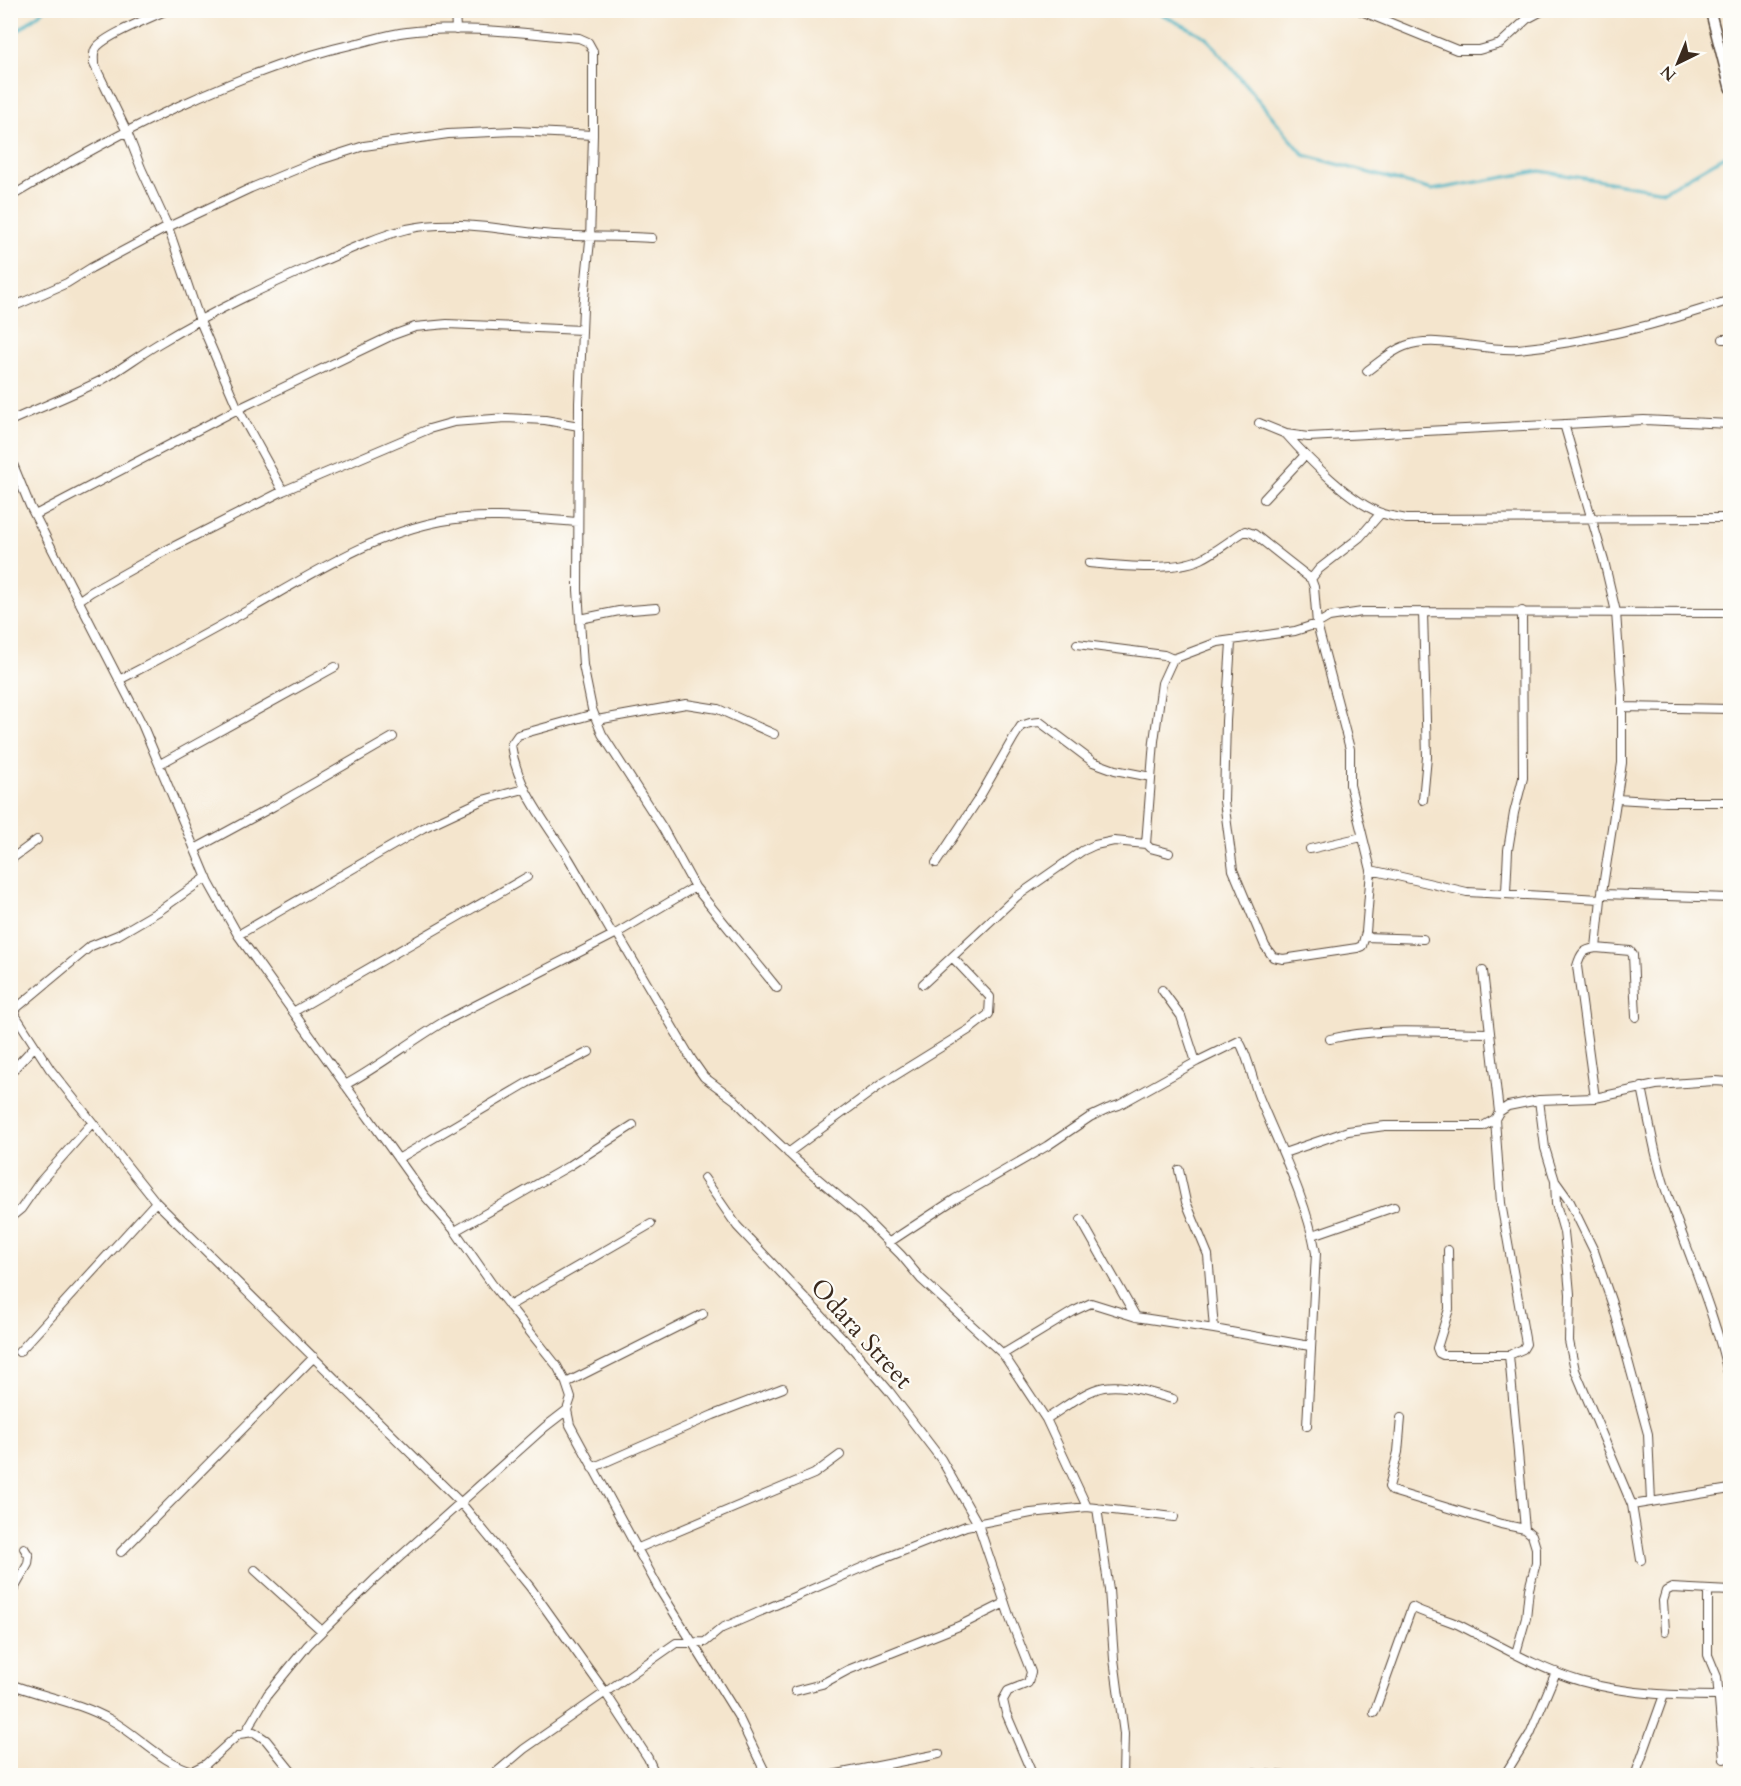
<svg xmlns="http://www.w3.org/2000/svg" width="1741" height="1786" font-family="Cardo,serif">
  <style>
    .lines { fill: none; stroke-linecap: round; stroke-linejoin: round }
    .stream { stroke: #44b0c1; stroke-width: 3 }
    .minor-casing { stroke: #574638; stroke-width: 10 }
    .tertiary-casing { stroke: #574638; stroke-width: 12 }
    .minor { stroke: #fff; stroke-width: 8 }
    .tertiary { stroke: #fff; stroke-width: 9 }
    .labels { text-anchor: middle; stroke-width: 4.5; stroke-linejoin: round; paint-order: stroke }
    .street-label { font-size: 26px; fill: #3b2a1e; stroke: #fdfcf7 }
  </style>
  <rect width="100%" height="100%" fill="#fdfcf7"/>
  <filter id="ink" filterUnits="userSpaceOnUse"><feTurbulence type="fractalNoise" baseFrequency=".0167" numOctaves="2"/><feDisplacementMap in="SourceGraphic" scale="12" xChannelSelector="R" yChannelSelector="G"/><feConvolveMatrix kernelMatrix="1 2 1 2 8 2 1 2 1" color-interpolation-filters="sRGB"/></filter>
  <filter id="wash" filterUnits="userSpaceOnUse"><feTurbulence type="fractalNoise" baseFrequency=".008" numOctaves="4" result="noise"/><feDisplacementMap in="SourceGraphic" scale="24" xChannelSelector="R" yChannelSelector="G"/><feGaussianBlur stdDeviation="1.35" result="paint"/><feColorMatrix in="noise" values="0 0 0 0 0 0 0 0 0 0 0 0 0 0 0 0 0 1.4 0 .05"/><feComposite in="paint" operator="in"/></filter>
  <g filter="url(#wash)">
    <rect width="100%" height="100%" fill="#f4e5cd"/>
    <g class="lines">
      <path class="stream" d="M1153,10l53,27 98,118 128,35 108,-19 124,20 66,-38
        M10,37l34,-27"/>
    </g>
  </g>
  <g filter="url(#ink)">
    <g class="lines">
      <g class="minor-casing">
        <path id="minor" d="M167,10c-14,7 -67,27 -72,40 -2,4 -1,10 -1,14l33,68 14,36 27,59 32,94 38,88 45,82
          M455,10l1,20
          M1359,10l98,40h22l21,-6 27,-25 17,-9
          M10,197c107,-64 226,-127 348,-154 16,-4 32,-9 49,-11 56,-7 115,1 172,6l9,4 5,9v84l-3,106 -7,67 -4,95 -1,187 5,75 9,44 10,25 60,93 33,60 82,101
          M10,308l57,-25 24,-15 77,-41 83,-39 63,-26 50,-16 84,-12 67,-3 78,4
          M1723,339h7
          M1367,371c11,-8 24,-20 38,-25 31,-12 79,6 113,3 72,-7 144,-25 212,-49
          M10,421c31,-14 62,-26 92,-41 21,-12 40,-27 61,-39 48,-29 100,-53 151,-76 30,-13 61,-28 93,-36 45,-10 91,0 136,5 36,4 72,1 109,4
          M1259,423l27,11 22,3 336,-17 86,4
          M1564,424l40,137 12,51 6,86v65l-21,136 -5,49c-13,2 -15,5 -19,18l18,132
          M1286,434c23,26 64,68 97,80 7,2 15,3 23,5l324,-1
          M10,457l20,49 112,218 67,159 29,52 186,260 31,36 37,53 65,82 9,17 5,15 -4,12 3,15 88,162 80,129 29,60
          M1264,499l41,-44
          M35,515l203,-106 155,-74 22,-8 32,-3 135,6
          M1089,563c31,3 83,9 112,-4 15,-7 29,-19 44,-28l9,3 57,45
          M78,601l13,-9 66,-37 126,-64 146,-62 25,-7 52,-4 39,2 34,6
          M580,619l39,-8 37,-3
          M1231,642l-5,79 -2,80 9,69 32,76 8,11 10,2 74,-11 5,-2 4,-14 5,-62 -21,-85v-36l-33,-125 -3,-37 -3,-8 8,-10 41,-32 21,-24
          M1077,644l87,11 9,4
          M119,680c45,-23 89,-47 133,-72 58,-33 123,-75 190,-87 44,-8 91,-2 136,1
          M1622,707l108,2
          M594,714l-76,21 -7,10c6,44 35,77 58,114 15,25 29,51 44,76
          M597,720l89,-16 32,5 56,25
          M160,764l175,-97
          M1617,799l50,3h63
          M1423,800l4,-43 -4,-145
          M195,849l79,-43 119,-69
          M1310,849l52,-12
          M1169,853l-19,-5 -4,-4 8,-103 8,-58 11,-24 45,-17 77,-11 22,-7 12,-7 33,-5 368,1
          M10,860l27,-20
          M936,863l43,-65 35,-61 7,-11 9,-3 10,-1 53,40 22,8 36,7
          M1371,870l96,22 134,7
          M1506,892l2,-42 6,-37 9,-35 -1,-167
          M1602,894l128,4
          M617,933l75,127 12,17 31,23 25,26 37,35 64,54 40,40 20,24 82,75 43,65 41,88
          M238,935l185,-107 60,-28 41,-11
          M1365,937l58,2
          M1596,948l34,3 3,4 3,62
          M1483,971l16,141
          M923,984l29,-27
          M1162,990l19,26 15,46
          M10,1007l40,62 106,133 305,301 69,84 75,105 43,66 8,18
          M13,1011l78,-65 27,-11 41,-24 48,-34
          M293,1012l234,-135
          M1330,1039c51,-13 108,-6 160,-6
          M10,1073l25,-27
          M345,1085c35,-19 66,-44 100,-64l172,-88 78,-46
          M1642,1087c8,38 14,76 27,112 22,61 48,120 61,183
          M1539,1100l6,48 10,33 1,23 8,28 3,28 3,34 -1,47 6,29 57,135 9,55
          M1495,1119l6,84 25,141 -3,5 -14,6 16,174
          M788,1153l95,-70 87,-54 19,-15 1,-17 -38,-40 64,-60 66,-46 13,-6 19,-4 32,3
          M1284,1153l64,-22 37,-5h98l12,-7 4,-7 9,-6 31,-6 56,-2 61,-13 58,-4 16,1
          M398,1159l129,-76 62,-31
          M704,1178l33,48 116,123 36,42 52,68 37,65 33,97 20,51 -3,11 -20,8 -5,9 3,13 27,63
          M1555,1181l15,21 24,49 20,58 34,125 3,68
          M10,1218l11,-9 18,-26 53,-60
          M1081,1220l55,97
          M455,1231l114,-65 64,-41
          M1313,1235l81,-28
          M888,1243l67,-44 92,-53 43,-29 17,-8 12,-4 77,-43 43,-21c10,17 13,38 20,56 21,51 47,101 57,156l-9,173
          M1448,1250l1,59 -12,39 2,5 4,2h66
          M509,1306l142,-82
          M1214,1329l96,17
          M19,1352l137,-150
          M1003,1354l71,-43 17,-8 45,14 78,12 -6,-74 -22,-53 -7,-32
          M566,1383l137,-69
          M1401,1418l-3,34 -9,35 3,4 109,33 24,5 7,6 4,13v15l-7,26 -3,29 -10,35
          M1046,1419c15,-9 32,-23 48,-29 25,-10 55,3 79,9
          M592,1468l121,-53 70,-27
          M1632,1505l98,-16
          M1097,1508l12,82 5,69 10,75 -1,42
          M636,1549l178,-75 26,-19
          M121,1552l193,-195
          M255,1570l67,61
          M1708,1591v64l9,22 7,82
          M10,1596l18,-32 1,-8 -5,-8
          M1665,1631l-2,-30 3,-10 6,-3 58,3
          M10,1684c34,13 69,18 101,36 27,15 51,43 81,51l14,-7 33,-30 15,-2 12,8 29,36
          M795,1691l27,-7 26,-14 111,-44 46,-23
          M1374,1713l38,-106c14,8 32,11 47,18 36,18 82,45 121,56 49,14 100,15 150,15
          M245,1733l23,-39 40,-49 67,-66 170,-152 22,-17
          M492,1776l32,-27 152,-106 29,-1 17,-14 153,-66 91,-36 65,-13 56,-6 87,10
          M827,1776l112,-22
          M1244,1776l1,-3 40,3
          M1504,1776l26,-42 26,-62
          M1635,1776l29,-81"/>
      </g>
      <g class="tertiary-casing">
        <path id="tertiary" d="M1710,10l20,78"/>
      </g>
      <use href="#minor" class="minor"/>
      <use href="#tertiary" class="tertiary"/>
    </g>
  </g>
  <g class="labels">
    <g class="street-label">
      <text transform="translate(862 1333) rotate(48)" y="9">Odara Street</text>
    </g>
  </g>
  <rect width="1741" height="1786" fill="none" stroke="#fdfcf7" stroke-width="36"/>
  <g transform="translate(1678 63) rotate(223)" stroke="#fdfcf7" stroke-width="4.5" paint-order="stroke">
  <path d="M0-4.5L10 22L0 15L-10 22Z" fill="#3b2a1e"/>
  <text y="-9" font-size="16" font-weight="bold" text-anchor="middle" fill="#3b2a1e">N</text>
  </g>
</svg>
